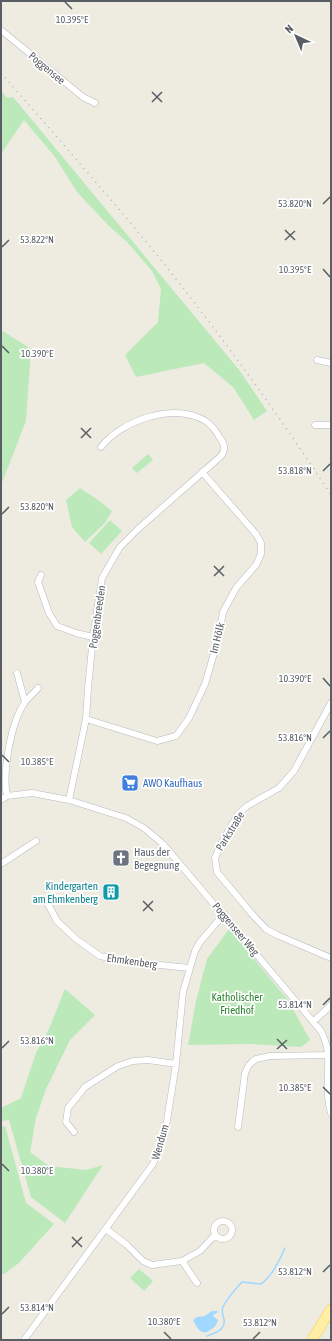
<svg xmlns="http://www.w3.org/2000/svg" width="332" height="1341" font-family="'Asap Condensed',sans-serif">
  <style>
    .green { fill: #bbe9ba }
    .water { fill: #a0d8ff }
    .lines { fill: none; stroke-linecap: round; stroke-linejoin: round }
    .stream { stroke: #a0d8ff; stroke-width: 1.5 }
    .street-casing { stroke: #b6babf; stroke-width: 7 }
    .primary-casing { stroke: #ffc749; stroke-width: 11 }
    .street { stroke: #fff; stroke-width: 6 }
    .primary { stroke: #ffeea5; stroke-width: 10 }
    .rail { stroke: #b3b4b5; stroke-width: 1.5; stroke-dasharray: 1 5; stroke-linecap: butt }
    .ticks { fill: none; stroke: #595e64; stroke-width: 1.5 }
    .labels { text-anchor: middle; stroke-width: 3.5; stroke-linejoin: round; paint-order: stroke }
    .street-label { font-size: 11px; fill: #595e64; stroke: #fff }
    .shop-label { font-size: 11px; fill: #366cbe; stroke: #fff; text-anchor: start }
    .worship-label { font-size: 11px; fill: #5b616d; stroke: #fff; text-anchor: start }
    .culture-label { font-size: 11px; fill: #0d838f; stroke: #fff; text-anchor: end }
    .park-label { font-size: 11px; fill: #2b822d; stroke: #fff }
    .ticks-label { font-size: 10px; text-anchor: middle; fill: #595e64; stroke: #fff; stroke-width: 3.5; stroke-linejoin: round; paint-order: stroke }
  </style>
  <rect width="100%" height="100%" fill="#eeebe1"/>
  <path class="green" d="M1,90l6,8 6,-1 227,274 27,40 -13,9 -21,-33 -29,-24 -68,14 -11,-22 33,-33 3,-33 -9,-18 -25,-29 -19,-17 -31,-33 -22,-35 -31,-37 -23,34z
    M1,330l30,19 -5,72 -25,64z
    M148,454l5,6 -16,13 -5,-5z
    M80,488l18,12 14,11 -7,12 -20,19 -13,-15 -6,-27z
    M110,520l12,11 -21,23 -12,-11z
    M229,929l59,71 22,40 -9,7 -51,-3 -62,1 8,-44 11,-42z
    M65,989l30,26 -25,25 -24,49 -10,29 -6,34 19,14 37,4 17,-5 -38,58 -34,-26 -22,-77 -8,1v-13l20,-10 15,-45 13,-24z
    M5,1126l21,77 28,21 -35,39 -15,11h-3v-147z
    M139,1269l14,12 -9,10 -14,-13z"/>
  <path class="water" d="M212,1311h5l1,1 -5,3 1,2 4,3c-2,6 -3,7 -8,10 -9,7 -13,-3 -17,-10l4,-3 8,-1z"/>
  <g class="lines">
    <path class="stream" d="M207,1336c8,-3 19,-6 17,-17 -1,-5 -3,-7 -1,-12 4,-9 12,-17 18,-24l1,-1 19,2c12,-9 18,-23 24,-36"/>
    <g class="street-casing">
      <path id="street" d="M1,30l82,67 12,6
        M317,360l14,3
        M315,425h16
        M41,575l-3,7 11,31 8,13 19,7 17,4
        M17,673l8,29
        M331,703l-37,68 -15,17 -32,18 -9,8 -16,28 -7,16 2,14 35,42 14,15 11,6 54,23
        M86,719l71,22 19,-5 13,-18 16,-34 13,-44 5,-28 13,-24 20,-23 5,-11v-11l-5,-9 -54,-62
        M7,796c-5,-24 4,-74 18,-94 4,-5 9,-9 13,-14
        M1,800l6,-4 25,-3 37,7 57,18 18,10 19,16 158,187c4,8 7,16 7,25 1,19 -3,38 3,57
        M69,800l17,-81 2,-31 5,-51 9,-59 18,-31 18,-18 82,-72c6,-6 5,-13 0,-19 -4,-7 -9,-14 -16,-18 -31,-17 -82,0 -103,27
        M1,864l35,-23
        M48,904l9,17 19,18 24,17 29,6 61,6
        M314,1021l17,-16
        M238,1127l7,-54 4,-8 3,-3 4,-3 14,-3 58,-1
        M74,1132l-8,-10 2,-14 17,-21 33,-21 15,-5 15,-1 28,4
        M214 1230a9 9 0 1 1 18 0a9 9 0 1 1-18 0Z
        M106,1229l21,16 16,16 9,4 30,-4 18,-10 15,-16
        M182,1261l15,22
        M24,1340l129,-176 12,-31 11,-69 7,-72 12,-41 5,-9 24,-28"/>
    </g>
    <g class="primary-casing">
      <path id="primary" d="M312,1340l19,-31"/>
    </g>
    <use href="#street" class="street"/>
    <use href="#primary" class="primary"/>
    <path class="rail" d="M1,73c54,62 108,123 160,187 60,75 117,154 170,235"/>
  </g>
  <path class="ticks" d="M65,2l7,7M152,92l10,10M152,102l10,-10M323,204l7,-7M285,230l10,10M285,240l10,-9M2,247l7,-7M323,269l7,8M2,346l7,7M81,428l10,10M81,438l10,-10M323,471l7,-7M2,514l7,-7M214,566l10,10M214,576l10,-10M323,678l7,8M323,738l7,-7M2,755l7,7M143,901l10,10M143,911l10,-10M323,1005l7,-7M277,1039l10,10M2,1048l7,-7M277,1049l10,-9M323,1087l7,7M2,1164l7,7M72,1237l10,10M72,1247l10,-10M323,1272l7,-7M2,1314l7,-7M164,1332l7,7M253,1339l7,-7"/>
  <defs>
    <g id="supermarket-square" transform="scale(0.9)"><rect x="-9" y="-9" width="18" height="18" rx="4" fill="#3f7fe0" stroke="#fff"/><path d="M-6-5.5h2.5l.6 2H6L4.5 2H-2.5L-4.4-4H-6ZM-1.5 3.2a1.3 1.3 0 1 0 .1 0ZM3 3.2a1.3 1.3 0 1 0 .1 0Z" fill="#fff"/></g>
    <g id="church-square" transform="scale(0.9)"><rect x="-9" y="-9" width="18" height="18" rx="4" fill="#6b7280" stroke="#fff"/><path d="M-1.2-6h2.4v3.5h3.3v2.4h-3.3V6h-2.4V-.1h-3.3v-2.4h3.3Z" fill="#fff"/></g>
    <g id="building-square" transform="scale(0.9)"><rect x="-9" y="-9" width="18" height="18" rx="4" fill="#0f9aa8" stroke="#fff"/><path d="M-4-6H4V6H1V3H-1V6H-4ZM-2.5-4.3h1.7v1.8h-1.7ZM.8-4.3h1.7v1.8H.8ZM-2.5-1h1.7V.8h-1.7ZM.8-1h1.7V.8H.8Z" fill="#fff"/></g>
  </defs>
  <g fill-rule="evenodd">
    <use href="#supermarket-square" x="130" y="783"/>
    <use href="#church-square" x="121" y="858"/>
    <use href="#building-square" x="111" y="892"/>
  </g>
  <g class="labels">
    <g class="street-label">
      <text transform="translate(47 68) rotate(40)" y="4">Poggensee</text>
      <text transform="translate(97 617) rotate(-82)" y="4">Poggenbreeden</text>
      <text transform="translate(217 638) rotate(-76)" y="4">Im Hölk</text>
      <text transform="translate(230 831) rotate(-58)" y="4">Parkstraße</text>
      <text transform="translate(236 929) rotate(50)" y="4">Poggenseer Weg</text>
      <text transform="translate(132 961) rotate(8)" y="4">Ehmkenberg</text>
      <text transform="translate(160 1142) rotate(-74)" y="4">Wendum</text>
    </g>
    <g class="shop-label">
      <text x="143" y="787">AWO Kaufhaus</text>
    </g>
    <g class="worship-label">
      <text x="134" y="856">Haus der<tspan x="134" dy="13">Begegnung</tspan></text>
    </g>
    <g class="culture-label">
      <text x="98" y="890">Kindergarten<tspan x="98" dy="13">am Ehmkenberg</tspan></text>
    </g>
    <g class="park-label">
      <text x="237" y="1001">Katholischer<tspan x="237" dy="13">Friedhof</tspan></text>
    </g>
  </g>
  <g class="ticks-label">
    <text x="72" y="23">10.395°E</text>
    <text x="295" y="207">53.820°N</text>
    <text x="37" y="243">53.822°N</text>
    <text x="295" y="273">10.395°E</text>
    <text x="37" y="357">10.390°E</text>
    <text x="295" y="474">53.818°N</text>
    <text x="37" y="510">53.820°N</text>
    <text x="295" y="682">10.390°E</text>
    <text x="295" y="741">53.816°N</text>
    <text x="37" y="765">10.385°E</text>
    <text x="295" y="1008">53.814°N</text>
    <text x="37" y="1044">53.816°N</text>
    <text x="295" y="1091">10.385°E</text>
    <text x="37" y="1174">10.380°E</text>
    <text x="295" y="1275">53.812°N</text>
    <text x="37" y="1311">53.814°N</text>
    <text x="164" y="1325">10.380°E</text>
    <text x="260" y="1326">53.812°N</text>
  </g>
  <rect width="332" height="1341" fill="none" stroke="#595e64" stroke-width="4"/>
  <g transform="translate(296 36) rotate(316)" stroke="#ffffff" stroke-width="3" paint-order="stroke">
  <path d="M0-3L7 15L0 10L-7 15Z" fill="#595e64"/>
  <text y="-6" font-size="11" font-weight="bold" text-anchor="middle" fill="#595e64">N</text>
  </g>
</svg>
